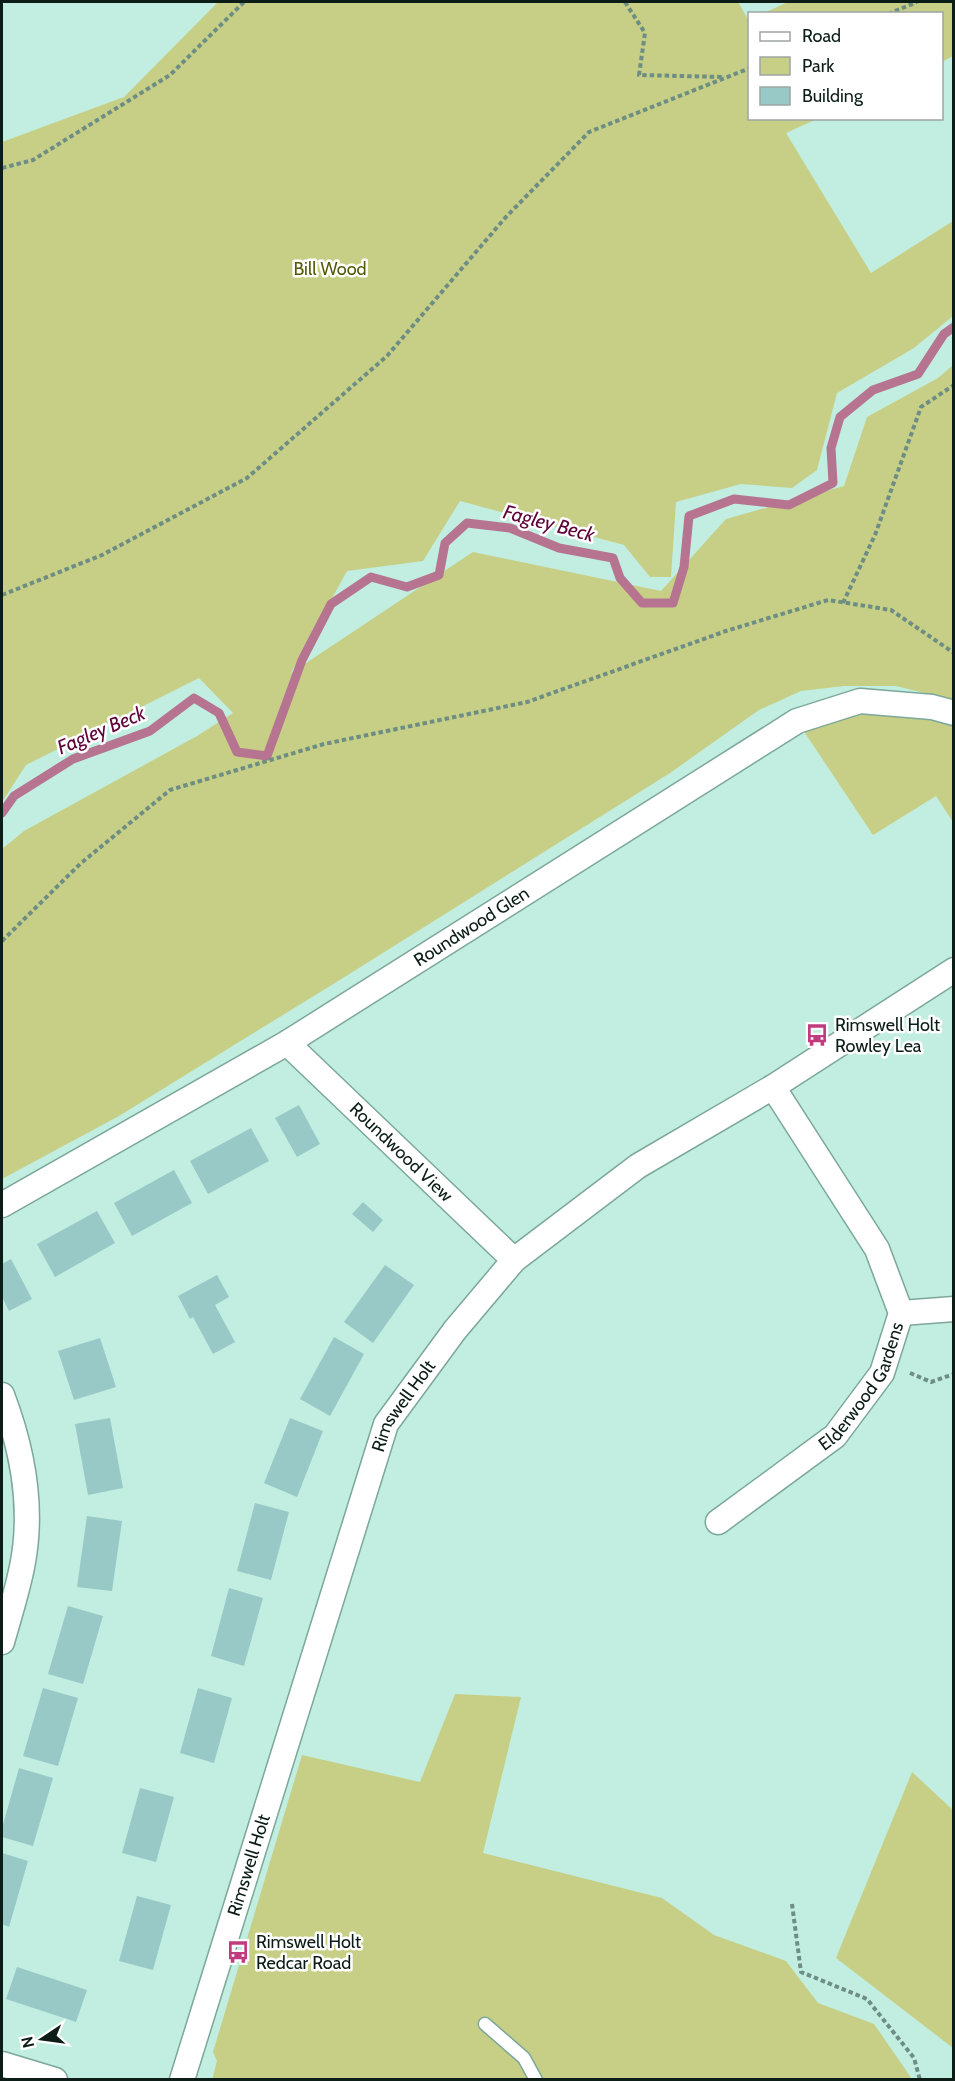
<svg xmlns="http://www.w3.org/2000/svg" width="955" height="2081" font-family="Cabin,sans-serif">
  <style>
    .green { fill: #c7cf86 }
    .lines { fill: none; stroke-linecap: round; stroke-linejoin: round }
    .stream { stroke: #b67490; stroke-width: 9 }
    .building { fill: #98c9c7 }
    .service-casing { stroke: #7ca79a; stroke-width: 15 }
    .minor-casing { stroke: #7ca79a; stroke-width: 27 }
    .path { stroke: #6e8e84; stroke-width: 4; stroke-dasharray: 4.5 3; stroke-linecap: butt }
    .service { stroke: #fff; stroke-width: 12 }
    .minor { stroke: #fff; stroke-width: 24 }
    .labels { text-anchor: middle; stroke-width: 5; stroke-linejoin: round; paint-order: stroke }
    .park-label { font-size: 18px; fill: #555a07; stroke: #fff }
    .street-label { font-size: 18px; fill: #0c1d18; stroke: #fff }
    .poi-label { font-size: 18px; fill: #0c1d18; stroke: #fff; text-anchor: start }
    .water-label { font-size: 20px; font-style: italic; fill: #5f0238; stroke: #fff }
  </style>
  <rect width="100%" height="100%" fill="#c1eee0"/>
  <path class="green" d="M218,2h520l11,19 1,97 67,1 -31,14 85,140 82,-52v95l-39,32 -77,45 -20,77 -25,18 -51,-4 -65,18 -5,75h-21l-26,-32 -164,-44 -37,60 -76,10 -56,102 182,-121 188,39 65,-72 118,-33 23,-69 71,-39 15,-13v335l-57,-14h-52l-43,5 -42,19 -89,63 -327,205 -224,138 -117,63v-330l22,-18 173,-95 36,-23 -34,-35 -173,87 -24,37v-660l122,-45z
    M788,2h165v54l-11,6v-48l-178,-1z
    M860,701l93,12v109l-17,-26 -63,39 -76,-114z
    M455,1694l66,3 -38,156 179,45 52,37 72,26 32,42 56,21 36,52 1,3 -699,1 5,-19 -4,-9 89,-297 118,27z
    M912,1772l41,38v238l-117,-90z"/>
  <g class="lines">
    <path class="stream" d="M2,813l12,-17 59,-37 77,-28 44,-33 25,15 18,39 30,4 35,-96 29,-56 40,-27 36,10 32,-12 6,-32 22,-20 43,5 49,20 54,10 7,20 22,25h31l11,-36 5,-51 45,-17 55,6 44,-22 -2,-35 9,-31 33,-27 45,-16 26,-40 10,-7"/>
  </g>
  <path class="building" d="M299,1105l21,39 -23,13 -22,-39z
    M251,1128l18,33 -61,33 -18,-33z
    M174,1170l18,33 -60,33 -18,-33z
    M363,1202l20,18 -10,12 -21,-18z
    M97,1211l18,32 -60,34 -18,-33z
    M11,1259l21,40 -23,12 -7,-14v-33z
    M385,1265l29,20 -41,58 -29,-21z
    M217,1275l12,22 -14,8 20,37 -22,12 -20,-37 -3,2 -12,-23z
    M334,1337l30,17 -34,62 -30,-17z
    M100,1338l16,49 -42,13 -16,-49z
    M110,1418l13,70 -35,7 -13,-71z
    M290,1418l33,13 -26,66 -33,-14z
    M255,1503l34,9 -18,68 -34,-9z
    M87,1516l35,5 -10,70 -35,-4z
    M229,1588l34,10 -19,68 -33,-10z
    M68,1606l35,10 -20,68 -35,-10z
    M43,1688l35,10 -20,68 -35,-10z
    M198,1688l34,10 -18,65 -34,-10z
    M19,1768l34,10 -20,68 -31,-9v-9z
    M140,1788l34,9 -18,65 -34,-9z
    M2,1853l26,8 -19,66 -7,-3z
    M137,1896l34,9 -18,65 -34,-9z
    M17,1967l70,23 -11,32 -70,-23z"/>
  <g class="lines">
    <g class="service-casing">
      <path id="service" d="M485,2024l39,34 12,22"/>
    </g>
    <g class="minor-casing">
      <g id="minor">
        <path id="s1" d="M287,1043l227,217"/>
        <path id="s2" d="M2,1205l285,-162 510,-322 63,-20 72,6 22,6"/>
        <path d="M901,1313l53,-4"/>
        <path d="M2,1395c21,55 32,113 20,172 -5,25 -13,50 -20,75"/>
        <path id="s3" d="M718,1522l117,-86 47,-63 19,-60 -24,-64 -104,-162"/>
        <path d="M2,2064l53,16"/>
        <path id="s4" d="M182,2080l204,-656 69,-94 59,-70 124,-94 135,-79 181,-117"/>
      </g>
    </g>
    <path class="path" d="M625,2l20,31 -6,42 85,2
      M888,14l29,-12
      M2,168l31,-8 137,-85 74,-73
      M2,595l100,-40 145,-77 140,-122 118,-138 84,-86 161,-64
      M843,603l32,-68 46,-128 33,-22
      M2,941l78,-77 90,-74 154,-46 203,-42 199,-71 102,-31 63,10 63,43
      M910,1373l21,9 23,-8
      M792,1904l9,68 66,27 47,59 6,22"/>
    <use href="#service" class="service"/>
    <use href="#minor" class="minor"/>
  </g>
  <defs>
    <g id="bus-bare" transform="scale(1.8)"><path d="M-5-6H5V4H4V6H2V4H-2V6H-4V4H-5ZM-3.5-4V0h7V-4ZM-3.5 1.2v1.5H-2V1.2ZM2 1.2v1.5H3.5V1.2Z" fill="#c13c7f" stroke="#fff" stroke-width="2.5" paint-order="stroke"/></g>
  </defs>
  <g fill-rule="evenodd">
    <use href="#bus-bare" x="817" y="1035"/>
    <use href="#bus-bare" x="238" y="1952"/>
  </g>
  <g class="labels">
    <g class="park-label">
      <text x="330" y="275">Bill Wood</text>
    </g>
    <g class="street-label">
      <text dy="6" stroke="none"><textPath href="#s2" startOffset="546">Roundwood Glen</textPath></text>
      <text dy="6" stroke="none"><textPath href="#s1" startOffset="158">Roundwood View</textPath></text>
      <text dy="6" stroke="none"><textPath href="#s3" startOffset="202">Elderwood Gardens</textPath></text>
      <text dy="6" stroke="none"><textPath href="#s4" startOffset="711">Rimswell Holt</textPath></text>
      <text dy="6" stroke="none"><textPath href="#s4" startOffset="225">Rimswell Holt</textPath></text>
    </g>
    <g class="poi-label">
      <text x="835" y="1031">Rimswell Holt<tspan x="835" dy="21">Rowley Lea</tspan></text>
      <text x="256" y="1948">Rimswell Holt<tspan x="256" dy="21">Redcar Road</tspan></text>
    </g>
    <g class="water-label">
      <text transform="translate(549 523) rotate(15)" y="7">Fagley Beck</text>
      <text transform="translate(101 730) rotate(-23)" y="7">Fagley Beck</text>
    </g>
  </g>
  <rect width="955" height="2081" fill="none" stroke="#0c1d18" stroke-width="6"/>
  <rect x="748" y="12" width="195" height="108" fill="#ffffff" stroke="#9ea5a3" stroke-width="1.5"/>
  <rect x="760" y="32" width="30" height="9" fill="#ffffff" stroke="#9ea5a3" stroke-width="1.5"/>
  <text x="802" y="42" font-size="18" fill="#0c1d18">Road</text>
  <rect x="760" y="57" width="30" height="18" fill="#c7cf86" stroke="#9ea5a3" stroke-width="1.5"/>
  <text x="802" y="72" font-size="18" fill="#0c1d18">Park</text>
  <rect x="760" y="87" width="30" height="18" fill="#98c9c7" stroke="#9ea5a3" stroke-width="1.5"/>
  <text x="802" y="102" font-size="18" fill="#0c1d18">Building</text>
  <g transform="translate(42 2039) rotate(257)" stroke="#ffffff" stroke-width="4.5" paint-order="stroke">
  <path d="M0-4.5L10 22L0 15L-10 22Z" fill="#0c1d18"/>
  <text y="-9" font-size="16" font-weight="bold" text-anchor="middle" fill="#0c1d18">N</text>
  </g>
</svg>
